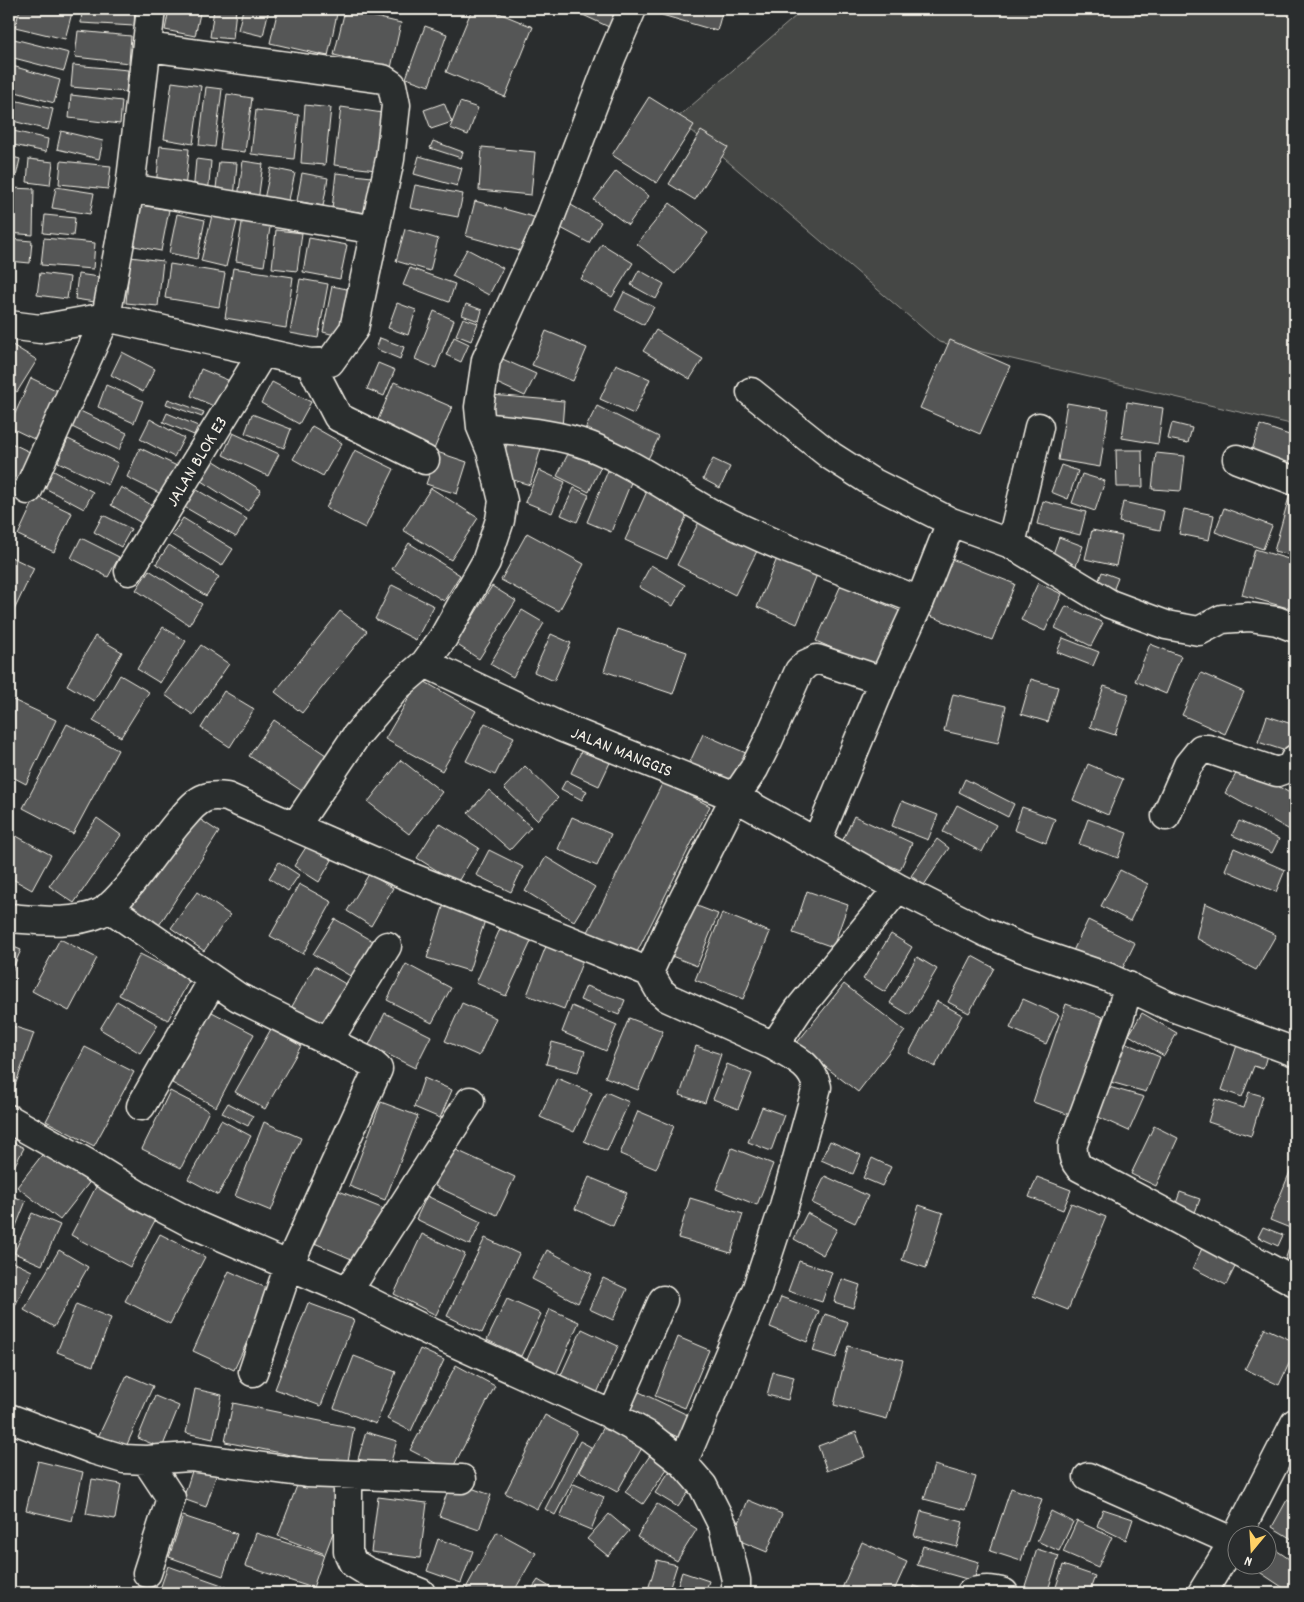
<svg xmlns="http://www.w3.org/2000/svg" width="1304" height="1602" font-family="Dekko,sans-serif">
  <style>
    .green { fill: #444645; stroke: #9c9c96 }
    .building { fill: #555756; stroke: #f4f1e8 }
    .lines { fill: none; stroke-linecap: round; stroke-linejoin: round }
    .minor-casing { stroke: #f4f1e8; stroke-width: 31 }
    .minor { stroke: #2a2d2e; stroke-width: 28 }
    .labels { text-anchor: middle; stroke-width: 4.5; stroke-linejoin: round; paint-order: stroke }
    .street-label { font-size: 18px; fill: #f4f1e8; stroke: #2a2d2e }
  </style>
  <rect width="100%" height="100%" fill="#2a2d2e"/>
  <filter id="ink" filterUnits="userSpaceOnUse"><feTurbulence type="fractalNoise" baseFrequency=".02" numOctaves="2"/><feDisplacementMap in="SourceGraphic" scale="10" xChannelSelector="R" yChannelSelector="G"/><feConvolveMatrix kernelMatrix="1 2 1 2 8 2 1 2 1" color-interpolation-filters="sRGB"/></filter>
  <g filter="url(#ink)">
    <path class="green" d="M804,9h491v416l-356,-83 -262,-224z"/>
    <path class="building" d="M20,9h53l-8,30 -50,-12z
      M82,9h53l-1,17 -53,-3z
      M169,9h32l-6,27 -30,-6z
      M214,9h22l-3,30 -23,-2z
      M243,9h26l-6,27 -25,-6z
      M278,9h60l-10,47 -58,-13z
      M472,9h17l44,18 -28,70 -59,-25z
      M570,9h47l-8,18z
      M663,9h60l-6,22 -55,-16z
      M1117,9h28l-2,6z
      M345,10l56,13 -10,45 -57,-13z
      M425,26l22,8 -18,52 -23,-8z
      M78,31l53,5 -2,27 -54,-6z
      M14,39l55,14 -5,18 -54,-14z
      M9,65l51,15 -6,23 -45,-13z
      M73,65l55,5 -2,22 -55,-5z
      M172,82l29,4 -8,58 -29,-5z
      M206,87l16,2 -7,58 -16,-2z
      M227,94l25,4 -7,54 -25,-3z
      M71,95l51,6 -2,23 -51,-6z
      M649,97l45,28 -37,58 -45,-28z
      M9,99l44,10 -5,21 -39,-10z
      M460,102l18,6 -10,27 -18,-7z
      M444,103l8,19 -21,7 -7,-19z
      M305,105l26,3 -6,57 -24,-2z
      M341,107l42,6 -7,57 -42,-5z
      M256,110l43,5 -5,44 -43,-5z
      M9,130l39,9 -2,13 -37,-8z
      M61,131l42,10 -4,18 -42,-10z
      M701,131l27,16 -33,53 -26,-16z
      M433,141l30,11 -2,6 -31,-10z
      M160,146l29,3 -4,40 -29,-3z
      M482,147l53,5 -4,43 -52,-5z
      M9,156l11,3 -5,22 -6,-1z
      M419,156l43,12 -5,18 -43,-12z
      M29,159l24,3 -3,23 -23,-3z
      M196,159l15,2 -3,35 -15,-2z
      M61,161l50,5 -3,23 -49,-5z
      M243,161l20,3 -5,37 -20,-3z
      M219,162l18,1 -3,36 -19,-2z
      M271,168l24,5 -7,31 -24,-5z
      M616,171l33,25 -21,29 -34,-25z
      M302,173l26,5 -5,28 -26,-5z
      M336,173l36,4 -4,36 -36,-4z
      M415,185l48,9 -5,23 -48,-9z
      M56,187l38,6 -4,21 -38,-6z
      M11,188l23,1 -1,46 -24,-2z
      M475,201l66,18 -10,35 -65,-18z
      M670,203l38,30 -33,41 -38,-30z
      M141,205l28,5 -8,41 -27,-5z
      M571,205l30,17 -12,21 -30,-16z
      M214,207l25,6 -13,54 -25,-6z
      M244,210l28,5 -8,51 -28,-5z
      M177,214l28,6 -8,39 -28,-6z
      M45,215l30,3 -2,18 -30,-3z
      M405,229l33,10 -8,32 -34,-10z
      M276,230l26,3 -5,38 -25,-3z
      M44,238l51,5 -2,26 -52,-4z
      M309,238l38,7 -7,34 -37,-7z
      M9,239l23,2 -2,22 -21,-2z
      M602,244l31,19 -21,34 -31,-18z
      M467,249l36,19 -14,27 -37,-19z
      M130,257l33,4 -5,45 -32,-3z
      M170,264l55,9 -6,34 -54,-9z
      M233,268l60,9 -7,51 -61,-10z
      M410,268l45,16 -6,18 -46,-17z
      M9,270h3l-1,19h-2z
      M639,270l25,14 -8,15 -25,-14z
      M40,273l30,4 -3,22 -30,-4z
      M78,274l21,3 -4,25 -20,-3z
      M300,279l28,5 -10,54 -28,-5z
      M332,286l20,4 -9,47 -20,-5z
      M624,292l30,15 -10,18 -29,-15z
      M397,303l19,7 -8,25 -20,-7z
      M466,304l16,6 -3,11 -17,-6z
      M434,311l20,9 -18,48 -21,-9z
      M463,318l15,5 -7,18 -15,-6z
      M656,330l47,29 -13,20 -47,-28z
      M546,331l41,17 -14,33 -41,-16z
      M454,337l15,7 -8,18 -15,-7z
      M380,338l24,9 -4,12 -24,-10z
      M950,340l60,26 -30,68 -60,-26z
      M9,343l28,17 -20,32 -8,-5z
      M122,352l33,17 -12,23 -32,-17z
      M498,357l38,17 -11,22 -37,-17z
      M378,363l17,7 -11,26 -17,-7z
      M616,364l34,15 -16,35 -34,-15z
      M201,369l29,12 -12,27 -27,-12z
      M31,378l29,14 -24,48 -27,-13z
      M272,382l39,20 -12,22 -38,-21z
      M394,382l58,25 -20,47 -58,-25z
      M106,385l37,16 -9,22 -36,-16z
      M491,395l73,6 -2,27 -73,-6z
      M168,399l36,13 -2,5 -36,-13z
      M1127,402l36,6 -5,36 -36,-6z
      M1067,403l42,7 -9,57 -42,-7z
      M597,406l62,31 -14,28 -62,-32z
      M78,410l49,23 -8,17 -49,-24z
      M167,413l31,13 -4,9 -31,-13z
      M252,414l39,15 -7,19 -39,-15z
      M150,419l34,19 -10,19 -34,-18z
      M1172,423l20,5 -4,15 -20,-4z
      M1260,425l35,12v35l-45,-15z
      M312,426l30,17 -19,33 -30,-17z
      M233,433l46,21 -11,22 -45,-21z
      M510,435l32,10 -12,40 -33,-10z
      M68,439l50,24 -10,22 -50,-23z
      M9,442l23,11 -23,46z
      M140,448l39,19 -14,29 -38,-19z
      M571,448l31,16 -13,28 -32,-16z
      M355,450l39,19 -29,59 -39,-20z
      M1116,450h26l1,37h-26z
      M437,452l30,10 -10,32 -31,-10z
      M1156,453l29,3 -4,35 -29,-2z
      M211,459l50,31 -13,21 -50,-32z
      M713,459l17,8 -10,21 -17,-9z
      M612,461l24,9 -25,62 -24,-10z
      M1061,465l17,6 -10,28 -17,-7z
      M52,470l41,22 -9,17 -41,-22z
      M539,470l26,12 -13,31 -27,-11z
      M1082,474l23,7 -10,30 -23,-8z
      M121,487l32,19 -10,18 -32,-19z
      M192,487l55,32 -11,18 -55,-32z
      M431,488l47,30 -27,42 -48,-30z
      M574,488l15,7 -12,27 -16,-7z
      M648,489l42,19 -23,51 -42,-19z
      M1291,490l4,2v64l-21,-5z
      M36,496l36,17 -18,39 -36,-17z
      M1043,501l43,11 -6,23 -43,-11z
      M1123,502l41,9 -4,19 -41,-8z
      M1224,508l48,18 -9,23 -48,-17z
      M1184,509l30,6 -5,25 -30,-6z
      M103,515l28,14 -10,18 -27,-15z
      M183,518l50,31 -11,17 -50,-31z
      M699,522l58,29 -22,44 -58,-30z
      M1092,530l30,6 -6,30 -31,-7z
      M527,533l57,31 -25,47 -58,-31z
      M1059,537l24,9 -8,23 -24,-9z
      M81,538l38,19 -11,20 -37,-19z
      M409,543l51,32 -16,26 -52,-32z
      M169,545l50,32 -13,19 -50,-32z
      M1255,549l40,12v49l-53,-15z
      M9,556l25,12 -25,53z
      M778,556l40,16 -21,52 -40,-17z
      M949,558l66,26 -23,56 -67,-26z
      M651,565l34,20 -12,21 -34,-19z
      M149,570l53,34 -13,21 -53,-35z
      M1102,572l16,6 -7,18 -16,-6z
      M1038,583l24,11 -17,37 -24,-11z
      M392,585l42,21 -18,34 -41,-21z
      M841,585l59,26 -25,56 -59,-26z
      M492,586l24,15 -37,58 -23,-15z
      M1066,606l37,17 -12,23 -36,-18z
      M522,610l22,13 -31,54 -23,-13z
      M340,611l27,20 -65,82 -27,-21z
      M163,627l23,14 -26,42 -23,-14z
      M618,629l69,23 -14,42 -69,-23z
      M551,634l20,9 -17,38 -20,-9z
      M95,636l27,16 -28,49 -27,-16z
      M1063,638l36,14 -6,14 -36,-14z
      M1150,644l31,12 -15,38 -31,-13z
      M201,645l28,19 -36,51 -28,-20z
      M1201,673l43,19 -19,42 -43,-19z
      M120,675l29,17 -28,45 -28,-16z
      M420,679l56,32 -34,60 -57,-32z
      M1031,679l27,8 -10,35 -27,-8z
      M1104,686l25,8 -14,41 -25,-8z
      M224,691l30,18 -24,38 -29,-19z
      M953,694l53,12 -8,37 -54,-12z
      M11,699l45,21 -30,64 -17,-9v-72z
      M1267,716l28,9v16l-3,12 -34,-11z
      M274,720l52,35 -24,36 -53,-35z
      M485,723l29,14 -19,38 -29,-14z
      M67,724l51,26 -45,84 -50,-26z
      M703,734l45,20 -17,36 -45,-20z
      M587,739l28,13 -16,34 -28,-13z
      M401,760l41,32 -33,42 -41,-32z
      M1088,764l35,15 -15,36 -35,-15z
      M1241,765l54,31v37l-70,-40z
      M525,766l33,32 -21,22 -33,-32z
      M965,779l49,25 -6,13 -49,-25z
      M566,780l21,11 -5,9 -21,-11z
      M663,782l47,24 -78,156 -47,-24z
      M489,790l42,37 -21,23 -42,-37z
      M902,801l36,14 -10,25 -36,-14z
      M957,805l39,20 -14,27 -39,-20z
      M1022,807l33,12 -9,24 -32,-13z
      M189,812l30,20 -63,98 -32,-20z
      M854,816l58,27 -12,27 -59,-26z
      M572,817l39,17 -14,32 -39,-17z
      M97,818l24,17 -47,68 -25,-17z
      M1088,819l39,14 -9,25 -39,-14z
      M1239,821l40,18 -7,14 -40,-18z
      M439,823l40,25 -22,35 -40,-25z
      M9,832l42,23 -19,35 -23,-13z
      M937,839l12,9 -25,37 -13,-9z
      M308,844l24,16 -13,22 -25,-16z
      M1234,848l51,22 -9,22 -51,-22z
      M489,850l34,17 -12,25 -35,-17z
      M546,857l49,30 -21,34 -49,-30z
      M279,862l20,13 -11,16 -19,-13z
      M1120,870l28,14 -18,37 -29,-15z
      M369,874l24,14 -22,38 -24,-15z
      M1295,874v14l-5,-2z
      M299,884l33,18 -29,52 -33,-18z
      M807,891l41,14 -15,42 -40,-14z
      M197,892l33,23 -26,36 -33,-23z
      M684,901l34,13 -21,52 -33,-13z
      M1205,903l71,32 -20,35 -60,-32z
      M444,904l42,13 -17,54 -42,-13z
      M722,913l48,19 -27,67 -48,-19z
      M335,919l38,22 -21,36 -39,-23z
      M1088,920l47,23 -16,33 -47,-23z
      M503,922l31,13 -28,61 -30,-13z
      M891,934l21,13 -27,45 -22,-13z
      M60,939l37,19 -28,53 -37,-20z
      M548,941l37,14 -21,54 -37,-14z
      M9,945l12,5 -12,27z
      M140,954l50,25 -22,41 -49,-25z
      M972,956l22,12 -25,45 -21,-11z
      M917,957l20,12 -27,46 -20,-12z
      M406,964l45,24 -19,35 -45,-23z
      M315,966l34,20 -26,43 -33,-19z
      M844,984l61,47 -47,61 -62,-48z
      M586,986l39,14 -6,15 -39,-15z
      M1023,999l36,16 -13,29 -36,-16z
      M117,1001l41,24 -18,28 -40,-24z
      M937,1001l25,14 -27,52 -26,-14z
      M462,1003l34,15 -17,38 -34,-15z
      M1066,1004l37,13 -33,98 -37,-13z
      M572,1006l45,19 -11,26 -44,-19z
      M210,1011l44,23 -38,73 -44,-24z
      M385,1013l46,23 -16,32 -46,-23z
      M1142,1013l35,20 -13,23 -35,-21z
      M629,1018l34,13 -25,59 -33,-13z
      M9,1025l25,8 -21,58 -4,-1z
      M271,1029l30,17 -36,63 -30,-17z
      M1119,1040l41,17 -14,35 -39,-11z
      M552,1042l33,9 -7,21 -32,-8z
      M1237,1045l30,10 -4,14 -9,-3 -12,31 -20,-7z
      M696,1046l25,8 -16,49 -25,-8z
      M85,1047l49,25 -40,74 -48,-25z
      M727,1064l25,10 -14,35 -25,-10z
      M424,1078l28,12 -12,28 -26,-11z
      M557,1078l35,15 -18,39 -34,-15z
      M1102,1085l42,12 -15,34 -35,-16z
      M170,1091l39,20 -28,57 -39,-19z
      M606,1092l23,10 -22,49 -23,-10z
      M1249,1092l14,4 -12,40 -43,-14 7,-23 29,9z
      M381,1102l37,14 -33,84 -36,-14z
      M228,1103l25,13 -5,10 -26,-13z
      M762,1107l22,8 -13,36 -23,-9z
      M638,1111l36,15 -18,43 -36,-15z
      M221,1120l30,16 -33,59 -30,-16z
      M264,1122l37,16 -30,73 -36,-15z
      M1154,1126l24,12 -22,48 -25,-12z
      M9,1140l15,8 -15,28z
      M830,1141l31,14 -8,19 -32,-14z
      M49,1146l43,33 -32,41 -43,-33z
      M452,1148l63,29 -18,38 -62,-29z
      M732,1148l41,16 -16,41 -41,-16z
      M872,1158l19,9 -9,19 -19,-8z
      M1292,1167l3,1v62l-25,-10z
      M825,1176l43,20 -13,27 -43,-20z
      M589,1177l38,16 -14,33 -38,-17z
      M1037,1177l34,13 -8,20 -34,-13z
      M99,1181l60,32 -29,54 -59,-32z
      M334,1189l50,20 -23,54 -49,-21z
      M1180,1192l20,7 -7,19 -20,-6z
      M9,1195l17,6 -17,43z
      M427,1196l54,26 -11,23 -54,-26z
      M690,1198l53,16 -12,39 -53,-15z
      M1071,1203l35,14 -38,93 -35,-14z
      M919,1205l24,8 -17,55 -24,-8z
      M32,1213l28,12 -18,40 -28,-12z
      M807,1213l30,16 -14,26 -29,-16z
      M1263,1227l20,8 -5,11 -20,-9z
      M160,1234l45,23 -35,67 -45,-23z
      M422,1234l43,20 -29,61 -42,-21z
      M1293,1237l2,1v28l-11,-3z
      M485,1238l34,16 -37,79 -35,-17z
      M1203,1246l34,17 -11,22 -33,-17z
      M59,1250l29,17 -34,60 -30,-17z
      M547,1250l45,24 -14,29 -46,-24z
      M9,1260l23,11 -18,37 -5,-3z
      M799,1261l33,11 -10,30 -34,-11z
      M229,1271l42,19 -37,80 -41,-19z
      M603,1278l24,11 -14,31 -24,-11z
      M842,1279l18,6 -7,23 -19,-6z
      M781,1297l38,14 -12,31 -37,-15z
      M507,1299l34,15 -20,42 -34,-16z
      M308,1303l46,17 -33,86 -46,-17z
      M76,1304l35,14 -18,48 -36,-14z
      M550,1309l29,13 -24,55 -30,-13z
      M825,1314l23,8 -12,36 -23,-7z
      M1265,1328l30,14v9l-16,34 -34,-16z
      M582,1329l36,17 -24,54 -37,-16z
      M678,1337l31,13 -24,58 -30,-12z
      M848,1346l55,14 -16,59 -53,-14z
      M420,1349l24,11 -33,71 -24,-12z
      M354,1356l42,16 -20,52 -42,-16z
      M456,1365l39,21 -44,85 -41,-21z
      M773,1372l21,5 -6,23 -21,-5z
      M127,1375l26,11 -28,63 -27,-12z
      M195,1389l27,6 -9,44 -27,-6z
      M633,1389l61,29 -10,22 -61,-29z
      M155,1396l24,10 -17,42 -24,-10z
      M233,1403l121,25 -7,38 -122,-24z
      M545,1415l32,17 -40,77 -32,-16z
      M9,1424l8,3 -8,25z
      M605,1425l38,21 -26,46 -38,-21z
      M366,1432l31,9 -8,27 -31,-9z
      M856,1432l9,25 -38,14 -9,-25z
      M580,1441l11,6 -36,68 -10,-6z
      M651,1454l18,12 -26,38 -18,-12z
      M38,1461l45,11 -11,49 -46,-11z
      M195,1462l23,8 -12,37 -23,-8z
      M934,1465l42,12 -10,33 -42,-11z
      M669,1472l23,15 -14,20 -23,-14z
      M301,1475l47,18 -23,61 -47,-18z
      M92,1479l29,5 -6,35 -29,-5z
      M451,1481l40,14 -12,35 -40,-14z
      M574,1484l30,13 -13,33 -31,-13z
      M1011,1488l31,11 -21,62 -31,-10z
      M378,1497l49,6 -7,55 -49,-6z
      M748,1500l34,14 -15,38 -34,-14z
      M1287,1500l8,4v37l-23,-14z
      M657,1504l40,25 -20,32 -40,-24z
      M1103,1509l30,10 -7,21 -29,-14z
      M921,1511l42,11 -6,25 -43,-11z
      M1051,1511l22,11 -14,29 -22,-10z
      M609,1514l20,17 -21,25 -21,-17z
      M183,1516l54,18 -14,42 -54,-19z
      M1077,1521l35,16 -14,30 -35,-15z
      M497,1532l39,21 -23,40h-37l-10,-5z
      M256,1533l68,22 -11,33 -68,-22z
      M438,1539l35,12 -12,32 -34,-12z
      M862,1542l45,20 -14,31h-53z
      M923,1546l56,16 -5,19 -57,-16z
      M1273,1548l22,15v24l-4,6 -33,-22 4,-7h4v-6z
      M1037,1549l22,7 -12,37 -22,-7z
      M657,1560l20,5 -9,28h-21z
      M1063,1565l32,11 -6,17h-35z
      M168,1566l57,20 -2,7h-52l-11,-4z
      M682,1572l27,9 -4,12h-30z
      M538,1580l22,13h-31z
      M116,1586l21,7h-23z
      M914,1586l22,7h-24z"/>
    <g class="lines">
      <g class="minor-casing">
        <path id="minor" d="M151,9l-21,179 246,42
          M9,325l31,4 66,-12 204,46 20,-1 24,-33 36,-170 6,-54 -4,-20 -9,-6 -235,-32
          M310,363l28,54 87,43
          M751,392l80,64 39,25 81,41
          M481,427c36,4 75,6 109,19 45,18 84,47 126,70 64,33 137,58 204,85
          M1237,459l58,22
          M28,490l78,-173 24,-129
          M1011,544l28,-117
          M129,571l134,-219
          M425,663l136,64 174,70 163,91 87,44 37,16 85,29 60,28 128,47
          M1166,816l22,-51 13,-16h7l69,23 14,-5 4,-8
          M295,827l61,-91 42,-50 27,-23 18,-25 43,-76 14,-42 3,-19 -12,-50 -10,-24 -2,-20 7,-47 59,-129 66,-173 21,-49
          M817,841l66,-160
          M108,907l130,90 132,65 8,7 -89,196 -36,107
          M9,918c28,2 64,7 91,-5 24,-12 61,-73 82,-95 6,-7 14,-17 23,-20 7,-3 15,-2 22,-1l176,77 246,98 11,19 8,7 106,48 25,-37 99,-121
          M649,972l19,-42 67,-133 19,-28 14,-28 31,-70 7,-7 11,-5 66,22 37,-80 31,-79 60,22 99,60 56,21 33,6 23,-12 27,-2 28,4 18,7
          M1128,986l-8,30 -47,128c-1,9 0,16 6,23l216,115
          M328,1041l59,-95
          M141,1106l72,-126
          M9,1119l76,43 53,33 57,30 153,66 74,37 186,85 41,23 34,27 20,23 20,40 13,54v13
          M348,1291l122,-190
          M612,1416l51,-116
          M9,1418l85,32 30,9 22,1 44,-3 117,16 155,6
          M146,1460l25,38 -24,75
          M683,1463l74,-175 27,-82 33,-119c-5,-23 -25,-30 -43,-41
          M348,1476v76l5,11 13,8 55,22
          M1088,1477l146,65
          M1238,1534l57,-111
          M971,1593c11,-4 21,-4 33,0
          M1202,1593l34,-56"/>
      </g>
      <use href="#minor" class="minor"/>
    </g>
  </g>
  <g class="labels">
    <g class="street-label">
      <text transform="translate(196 461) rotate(-59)" y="6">JALAN BLOK E3</text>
      <text transform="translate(622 751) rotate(22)" y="6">JALAN MANGGIS</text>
    </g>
  </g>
  <rect width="1304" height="1602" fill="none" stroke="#2a2d2e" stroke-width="30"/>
  <rect x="15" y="15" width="1274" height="1572" fill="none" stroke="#f4f1e8" stroke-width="2" filter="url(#ink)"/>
  <g transform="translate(1252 1550) rotate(198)"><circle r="24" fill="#2a2d2e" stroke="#7b7b78"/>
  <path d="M0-4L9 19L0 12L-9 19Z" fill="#ffd166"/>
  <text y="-8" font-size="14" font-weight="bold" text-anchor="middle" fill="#f4f1e8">N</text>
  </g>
</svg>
